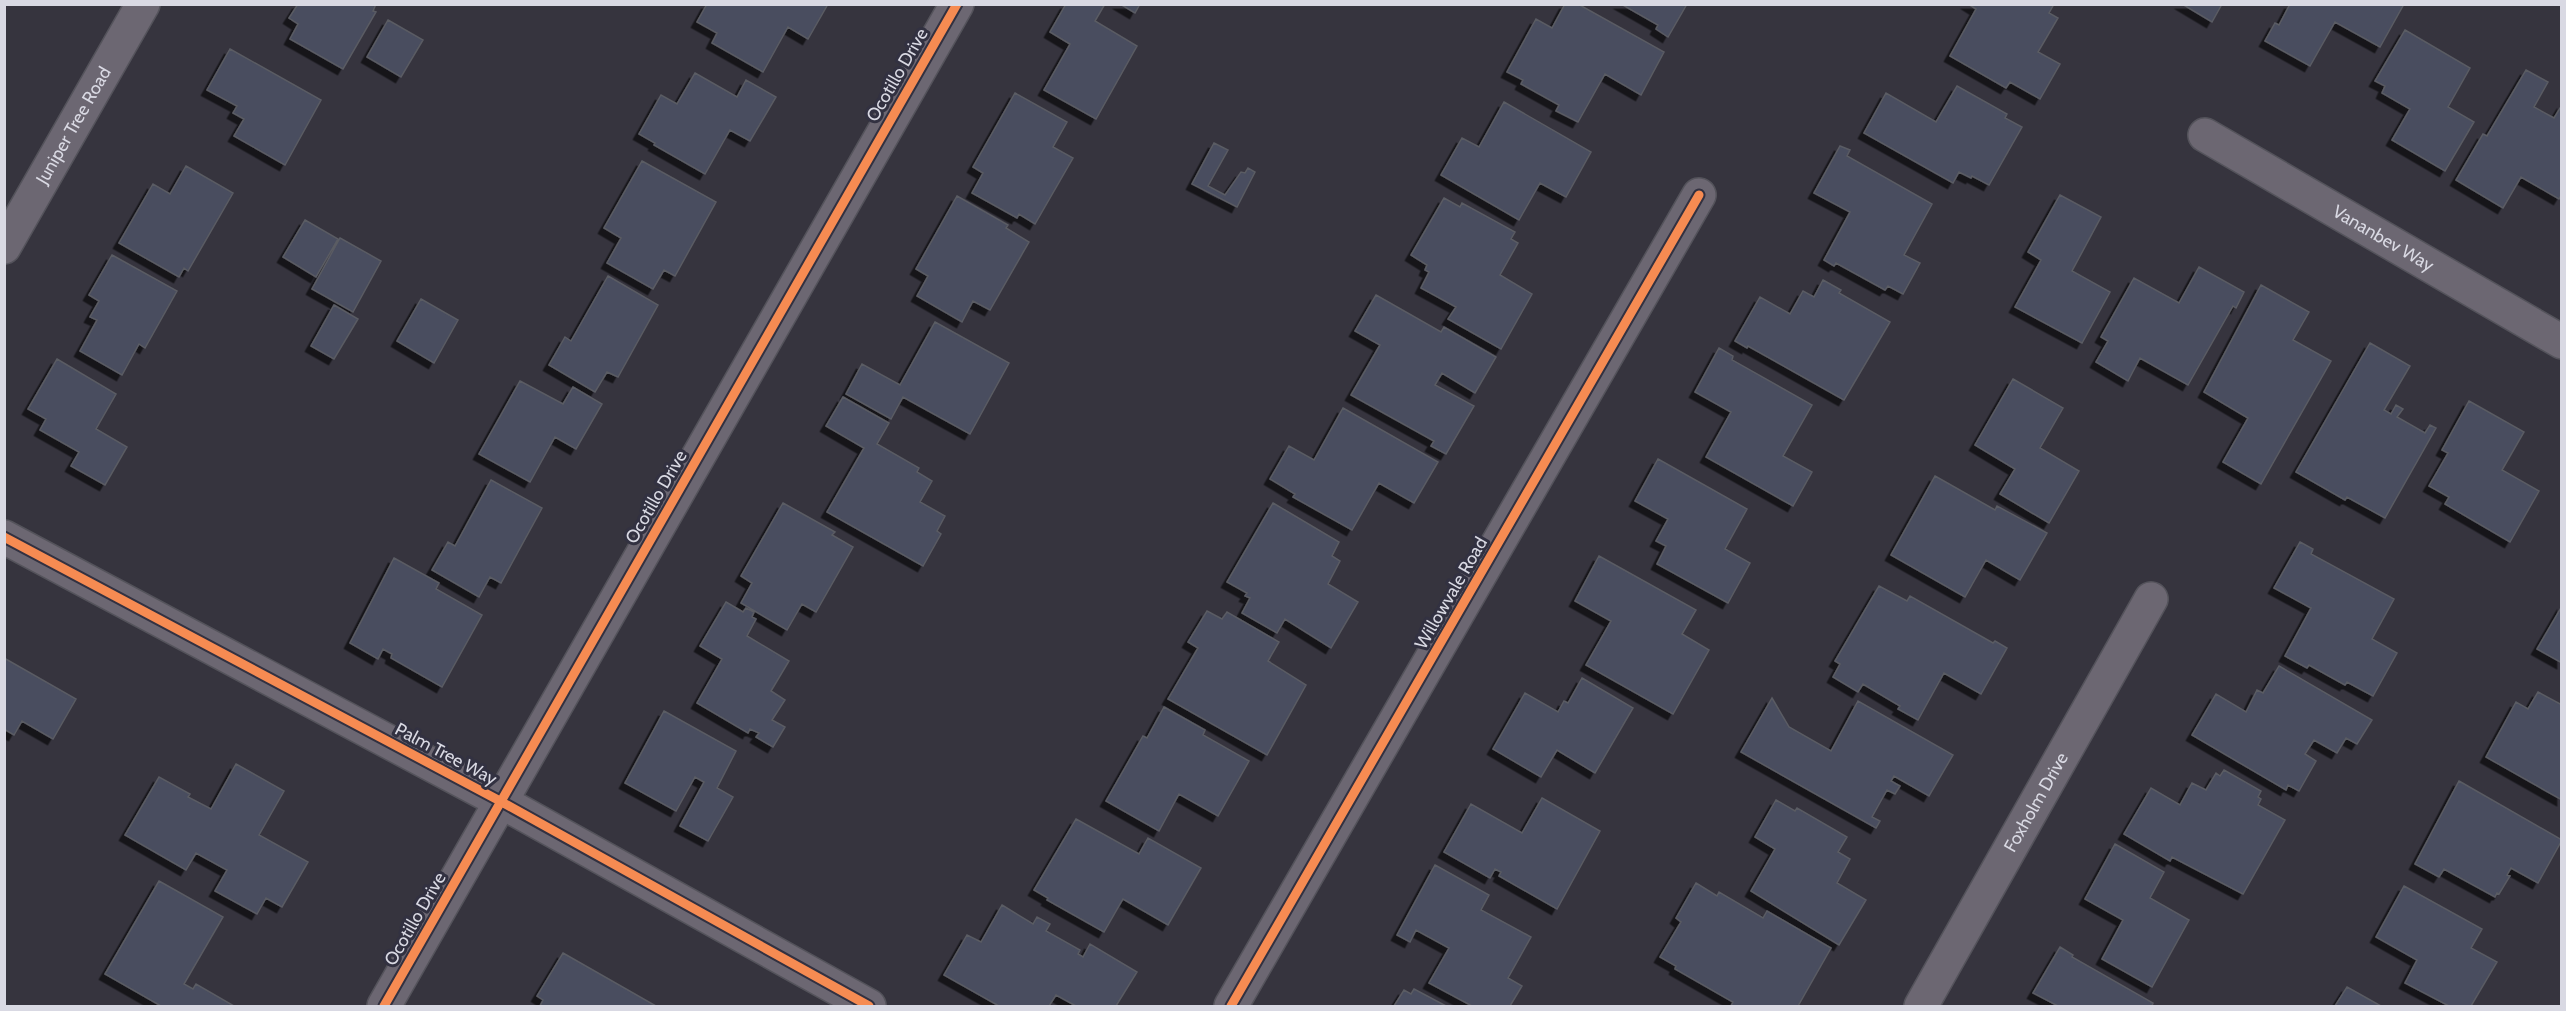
<svg xmlns="http://www.w3.org/2000/svg" width="2566" height="1011" font-family="Cabin,sans-serif">
  <style>
    .building { fill: #484d5e; stroke: #5a5b63; stroke-width: 1.5; filter: url(#shadow) }
    .lines { fill: none; stroke-linecap: round; stroke-linejoin: round }
    .minor-casing { stroke: #54535b; stroke-width: 36 }
    .minor { stroke: #6c6772; stroke-width: 33 }
    .cycleway-casing { stroke: #323141; stroke-width: 13 }
    .cycleway { stroke: #f68b52; stroke-width: 9 }
    .labels { text-anchor: middle; stroke-width: 6; stroke-linejoin: round; paint-order: stroke }
    .street-label { font-size: 18px; fill: #d9d9e3; stroke: #323141 }
  </style>
  <defs>
    <filter id="shadow"><feDropShadow dx="-5.5" dy="5.5" stdDeviation="0" flood-color="#0009"/></filter>
  </defs>
  <rect width="100%" height="100%" fill="#36343e"/>
  <path class="building" d="M298,4h78l-3,7 3,1 -33,57 -53,-30 8,-15 -9,-6z
    M707,4h121l-20,35 -20,-12 -25,45 -51,-29 5,-10 -20,-11z
    M1066,4h39l-10,17 42,25 -41,73 -52,-29 26,-46 -20,-12z
    M1120,4h20l-5,9z
    M1565,4h13l86,48 -23,43 -36,-21 -27,48 -22,-11 3,-6 -38,-21 2,-4 -16,-8 29,-53 16,9z
    M1621,4h66l-19,33 -12,-8 2,-4z
    M1968,4h86l-5,9 9,5 -20,34 22,12 -20,35 -30,-17 -4,6 -56,-32 26,-47z
    M2182,4h40l-10,18z
    M2290,4h114l-24,43 -45,-25 -25,44 -45,-25 10,-18 4,2z
    M388,20l35,20 -22,37 -34,-20z
    M2405,30l65,38 -22,39 26,15 -29,49 -53,-31 18,-31 -28,-16 3,-7 -10,-5z
    M230,49l91,51 -36,65 -51,-29 10,-17 -11,-6 4,-7 -30,-16z
    M2526,70l22,12 -14,25 20,11 8,-13v89l-3,5 -38,-22 -18,31 -47,-28 27,-46 4,2z
    M695,73l42,24 9,-17 30,17 -26,44 -20,-11 -25,44 -51,-29 1,-2 -16,-9 22,-39 16,9z
    M1957,86l50,28 -2,4 17,9 -33,58 -17,-9 -1,2 -12,-6 -6,11 -89,-50 22,-40 50,29z
    M1015,93l52,29 -14,25 20,11 -38,66 -16,-10 -2,4 -45,-25 11,-20 -10,-6z
    M1504,102l87,50 -25,45 -26,-14 -21,37 -78,-45 21,-37 17,9z
    M1214,143l14,7 -20,36 17,9 16,-23 4,1 3,-5 7,4 -18,35 -45,-23z
    M1840,146l10,4 -3,6 85,48 -28,51 16,8 -17,31 -15,-8 -3,4 -49,-27 -2,3 -10,-6 26,-48 -36,-19z
    M642,161l74,41 -41,74 -11,-6 -11,19 -46,-26 14,-25 -17,-10z
    M186,166l47,27 -45,78 -4,-3 -5,9 -60,-34 34,-59 17,10z
    M2060,195l41,22 -29,54 38,21 -28,51 -67,-36 26,-47 -13,-8z
    M957,196l51,29 -2,3 23,14 -39,68 -17,-9 -11,21 -45,-26 11,-20 -12,-7z
    M1444,198l16,9 2,-4 53,29 -4,7 7,4 -18,32 32,19 -31,55 -53,-30 8,-12 -35,-19 8,-16 -4,-2 2,-5 -16,-10z
    M305,220l33,19 -22,38 -33,-20z
    M340,238l41,23 -28,51 -41,-23z
    M112,255l65,36 -32,57 -6,-4 -17,31 -42,-24 17,-31 -7,-3 9,-16 -10,-6z
    M2199,267l45,25 -8,16 -3,-2 -45,79 -48,-27 -12,23 -32,-19 12,-21 -7,-4 33,-59 45,25z
    M608,276l50,29 -40,72 -11,-5 -12,20 -46,-27 16,-28 6,4z
    M1823,280l18,10 -2,3 51,29 -46,78 -96,-54 -1,2 -12,-7 25,-44 30,17 13,-23 11,6z
    M2261,285l48,27 -16,28 38,21 -70,123 -38,-22 25,-44 -44,-26z
    M1376,295l65,37 3,-5 52,30 -21,36 -33,-20 -7,12 39,21 -28,48 -15,-8 3,-5 -83,-46 29,-50 -25,-14z
    M421,299l37,21 -24,43 -37,-22z
    M334,305l24,14 -24,40 -23,-13z
    M935,322l74,41 -39,71 -67,-37 -12,22 -45,-25 16,-30 38,21z
    M2370,343l40,23 -26,44 7,4 5,-9 7,4 -6,8 28,16 5,-8 6,3 -51,90 -38,-21 -2,3 -49,-28z
    M1719,348l14,8 -1,4 80,45 -29,51 29,16 -19,34 -87,-49 25,-45 -36,-20z
    M57,359l59,35 -20,35 31,18 -22,38 -34,-19 8,-14 -39,-22 6,-11 -18,-10z
    M2013,379l50,29 -23,40 39,23 -30,52 -49,-29 15,-25 -40,-24z
    M520,381l43,23 10,-17 29,17 -26,45 -21,-12 -25,45 -51,-28z
    M843,397l46,26 -12,21 42,24 -2,4 15,9 -12,21 25,14 -8,15 4,3 -18,32 -96,-54 37,-64 -38,-22z
    M2469,401l55,31 -22,38 37,21 -29,51 -65,-38 4,-7 -20,-11 19,-33 -6,-3z
    M1343,408l95,54 -24,41 -35,-20 -27,47 -59,-33 2,-3 -25,-15 19,-33 25,14z
    M1658,459l89,50 -22,40 25,14 -22,40 -71,-39 9,-18 -10,-5 12,-22 -33,-18z
    M1935,476l60,34 2,-4 50,27 -27,47 -34,-20 -21,37 -74,-42z
    M491,480l51,28 -41,75 -11,-6 -11,20 -47,-27 16,-28 7,4z
    M783,503l52,29 -3,3 21,12 -37,65 -14,-8 -15,26 -46,-27 11,-20 -11,-7z
    M1273,503l66,39 -7,14 8,5 -12,23 30,18 -27,46 -46,-29 -8,14 -35,-20 8,-15 -5,-2 2,-3 -20,-11z
    M2300,542l13,7 -2,5 83,45 -22,40 25,14 -24,43 -26,-14 -2,3 -36,-20 -2,3 -22,-12 26,-48 -37,-20z
    M1599,556l97,54 -14,24 27,16 -36,64 -87,-49 25,-44 -36,-20z
    M394,558l45,25 -3,6 46,26 -40,72 -51,-29 1,-4 -9,-5 -5,10 -28,-16z
    M1879,586l28,15 3,-5 83,47 2,-2 12,7 -26,46 -37,-21 -26,47 -20,-11 2,-3 -37,-22 -5,8 -25,-15 7,-13 -5,-3z
    M726,602l17,10 3,-4 8,4 -2,5 4,2 -9,17 42,25 -18,30 14,9 -13,20 13,7 -12,20 -17,-10 3,-4 -9,-4 -2,4 -51,-30 25,-44 -22,-13z
    M2562,606v57l-25,-14z
    M1207,611l15,8 5,-7 52,30 -11,19 38,24 -39,70 -99,-56 30,-51 -10,-6z
    M4,658l72,41 -23,40 -31,-18 -8,14 -10,-6z
    M2279,666l93,54 -15,24 -11,-6 -9,15 -23,-13 -9,14 11,7 -17,30 -11,-6 -2,5 -94,-55 24,-41 30,18 11,-22 6,3z
    M1582,678l51,30 -38,65 -38,-23 -16,27 -48,-28 32,-56 33,19 6,-11 4,2z
    M2538,692l24,13v95l-76,-43 30,-55 12,7z
    M1772,698l17,29 42,24 27,-50 95,54 -24,41 -35,-20 -3,5 9,5 -5,8 -8,-4 -15,27 8,4 -4,7 -135,-76z
    M1164,707l41,23 -2,5 46,26 -31,55 -39,-22 -20,37 -53,-30 37,-65 4,2z
    M664,711l72,40 -19,37 16,9 -25,44 -28,-15 24,-44 -9,-5 -19,34 -51,-28z
    M236,764l48,27 -25,44 49,27 -26,45 -16,-9 -9,16 -42,-23 12,-21 -31,-17 -10,17 -61,-35 34,-58 31,17 -2,3 23,12z
    M2224,770l37,21 -3,6 3,2 -3,6 27,15 -42,74 -71,-37 -2,4 -46,-27 27,-46 29,17 12,-22 14,7 10,-17 4,3z
    M2459,781l103,59 -24,43 -27,-15 -4,7 3,1 -11,18 -2,-1 -2,4 -51,-28 -5,8 -24,-13z
    M1542,798l58,33 -43,78 -58,-33 2,-4 -6,-3 -5,9 -46,-26 27,-48 51,29z
    M1776,800l19,11 2,-3 50,29 -9,15 12,7 -13,24 29,17 -27,45 -88,-54 24,-42 -20,-12z
    M1076,819l63,35 9,-16 53,30 -33,57 -45,-26 -19,33 -57,-32 1,-2 -14,-8z
    M2115,844l49,28 -14,26 39,22 -37,67 -50,-28 21,-39 -38,-21z
    M1435,865l54,30 -8,15 50,27 -23,41 14,8 -12,20h-38l-43,-23 20,-35 -33,-18 -6,12 -13,-7z
    M159,881l64,36 -39,67 9,5 3,-5 38,22h-73l-56,-32z
    M1696,883l21,13 2,-4 44,26 4,-7 64,37 -33,58h-67l2,-4 -58,-33 1,-3 -16,-9 21,-35 -5,-4z
    M2404,886l78,43 -11,19 26,14 -26,44h-22l-44,-23 12,-23 -41,-23z
    M1002,905l31,19 4,-7 13,7 -4,7 34,19 -2,4 5,3 7,-13 47,28 -21,34h-40l-20,-11 -7,11h-50l-55,-31 23,-40 14,7z
    M2060,947l13,8 -1,2 81,46 -1,3h-94l-25,-13z
    M563,953l93,53h-116l3,-6 -6,-4z
    M2347,987l34,19h-46z
    M1414,989l32,17h-52l10,-16 7,4z"/>
  <g class="lines">
    <g class="minor-casing">
      <g id="minor">
        <path id="s1" d="M2205,135l357,207"/>
        <path id="s2" d="M4,247l139,-243"/>
        <path d="M4,537l496,264 369,205"/>
        <path d="M384,1006l573,-1002"/>
        <path d="M1231,1006l468,-811"/>
        <path id="s3" d="M1921,1006l230,-407"/>
      </g>
    </g>
    <use href="#minor" class="minor"/>
    <g class="cycleway-casing">
      <path id="cycleway" d="M4,537l496,264 369,205
        M384,1006l573,-1002
        M1231,1006l468,-811"/>
    </g>
    <use href="#cycleway" class="cycleway"/>
  </g>
  <g class="labels">
    <g class="street-label">
      <text transform="translate(897 75) rotate(-60)" y="6">Ocotillo Drive</text>
      <text dy="6" stroke="none"><textPath href="#s2" startOffset="140">Juniper Tree Road</textPath></text>
      <text dy="6" stroke="none"><textPath href="#s1" startOffset="206">Vananbev Way</textPath></text>
      <text transform="translate(656 497) rotate(-60)" y="6">Ocotillo Drive</text>
      <text transform="translate(1451 593) rotate(-60)" y="6">Willowvale Road</text>
      <text transform="translate(446 754) rotate(28)" y="6">Palm Tree Way</text>
      <text dy="6" stroke="none"><textPath href="#s3" startOffset="234">Foxholm Drive</textPath></text>
      <text transform="translate(415 919) rotate(-60)" y="6">Ocotillo Drive</text>
    </g>
  </g>
  <rect width="2566" height="1011" fill="none" stroke="#d9d9e3" stroke-width="12"/>
</svg>
